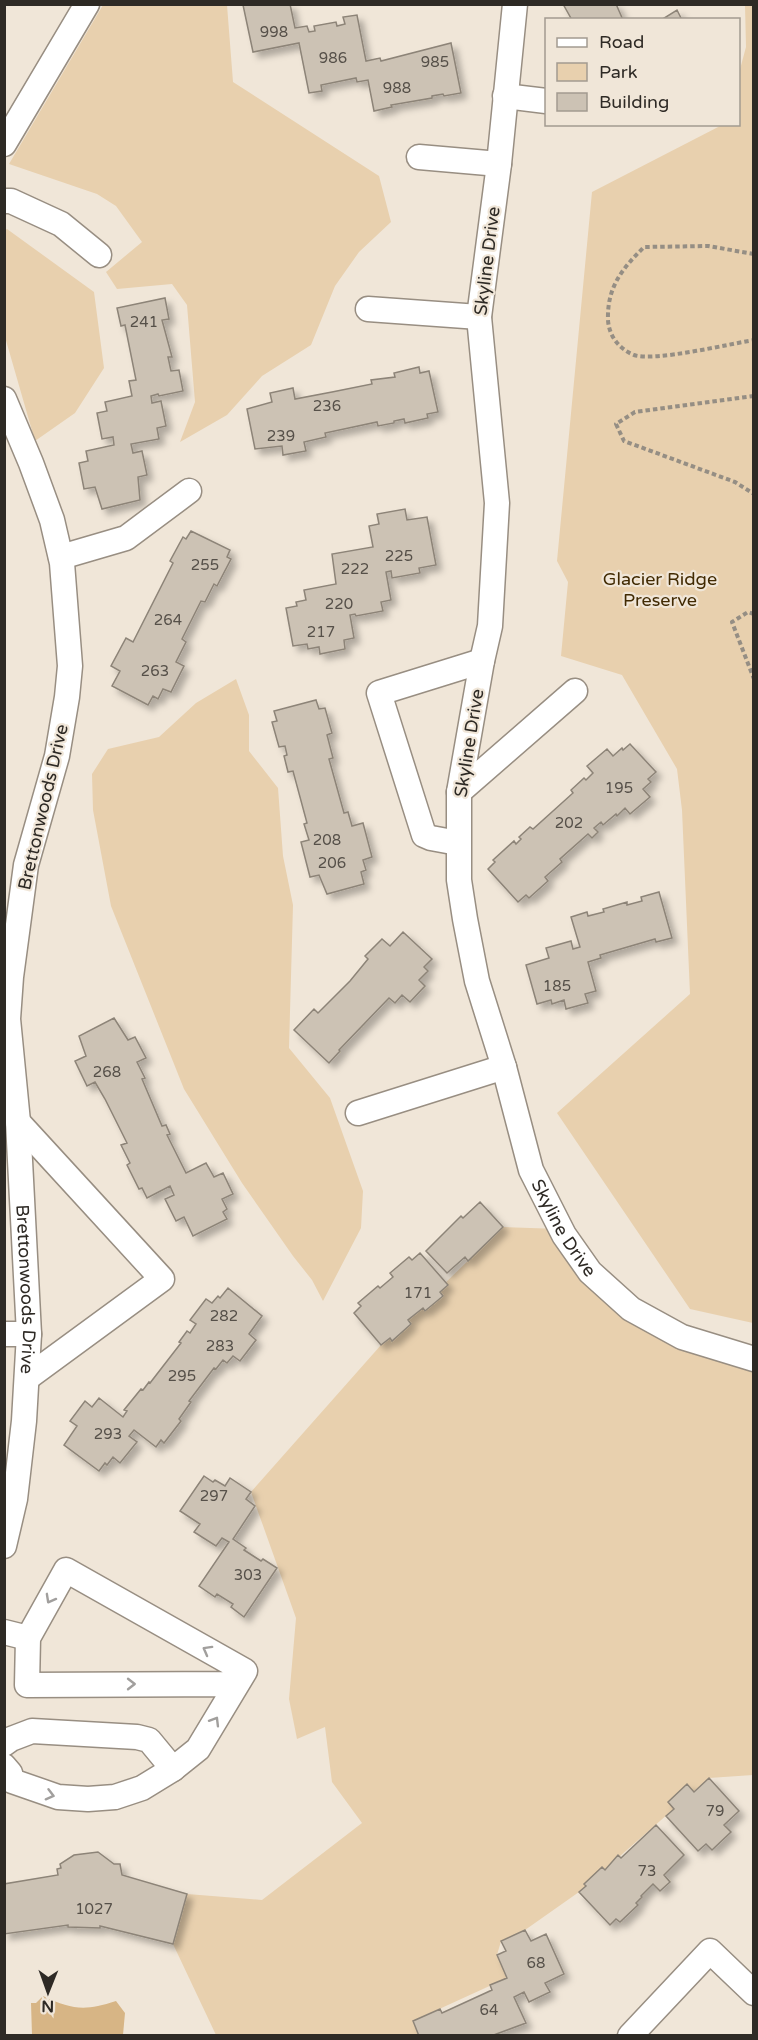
<svg xmlns="http://www.w3.org/2000/svg" width="758" height="2040" font-family="'Varela Round',sans-serif">
  <style>
    .green { fill: #e8d0ae }
    .water { fill: #d7b585 }
    .building { fill: #ccc2b4; stroke: #8d8478; stroke-width: 1.5; filter: url(#shadow) }
    .lines { fill: none; stroke-linecap: round; stroke-linejoin: round }
    .minor-casing { stroke: #988e82; stroke-width: 27 }
    .path { stroke: #958e84; stroke-width: 4; stroke-dasharray: 4.5 3; stroke-linecap: butt }
    .minor { stroke: #fff; stroke-width: 24 }
    .oneway { stroke: #a19f9d }
    .labels { text-anchor: middle; stroke-width: 4.5; stroke-linejoin: round; paint-order: stroke }
    .number-label { font-size: 15px; fill: #565049 }
    .street-label { font-size: 18px; fill: #2e2a25; stroke: #f0e6d8 }
    .park-label { font-size: 18px; fill: #412a02; stroke: #f0e6d8 }
  </style>
  <defs>
    <filter id="shadow"><feDropShadow dx="5.5" dy="5.5" stdDeviation="3" flood-color="#0004"/></filter>
  </defs>
  <rect width="100%" height="100%" fill="#f0e6d8"/>
  <path class="green" d="M103,5h124l6,77 146,94 12,46 -32,30 -24,34 -24,59 -49,31 -35,39 -47,27 15,-40 -8,-97 -15,-21 -55,5 -11,-17 36,-30 -26,-36 -19,-12 -88,-30z
    M745,5h9l-1,1318 -63,-14 -133,-196 133,-119 -8,-184 -5,-41 -55,-94 -61,-19 7,-74 -11,-21 35,-369 130,-67 16,-1 1,-51 7,-26z
    M7,229l87,63 10,76 -29,45 -40,28 -30,-104 -1,-106z
    M236,679l13,36v36l29,37 5,68 10,49 -4,143 41,50 33,93 -2,37 -38,73 -11,-21 -19,-24 -51,-73 -58,-94 -73,-183 -18,-96 -1,-36 16,-25 51,-12 37,-34z
    M503,1227l57,2 67,77 126,53v416l-44,3 -130,114 -54,38 -24,11 -4,14 10,23 -94,43 6,14h-203l-43,-91 14,-50 75,6 100,-77 -30,-41 -7,-55 -28,12 -8,-40 7,-81 -45,-126 130,-147z"/>
  <path class="water" d="M43,1996c30,14 42,15 73,5l9,12 -2,22h-91l-1,-32h5z"/>
  <path class="building" d="M290,4l5,24 12,-2 2,6 6,-1 -1,-5 22,-4 1,4 8,-2 -2,-7 14,-2 9,46 14,-3 1,3 70,-18 10,50 -17,3 -1,-2 -11,2v2l-41,7 1,2 -18,4 -6,-31 -11,2 -1,-4 -35,7 1,6 -13,2 -10,-50 -46,9 -10,-47z
    M563,4h53l7,16h-51z
    M677,10l5,10h-21z
    M165,298l4,21 -7,1 10,37h-4l3,14 8,-1 4,21 -24,5 -1,-2 -7,2 1,7 9,-2 5,25 -9,2 2,11 -28,5 2,9 9,-2 5,24 -9,2 2,23 -38,9 -7,-22 -11,2 -5,-26 9,-2 -2,-10 28,-6 -1,-8 -11,2 -5,-26 10,-2 -2,-9 27,-6 -3,-15 7,-1 -11,-55 -4,1 -4,-18z
    M419,367l1,6 9,-2 9,41 -11,2 1,4 -23,5 -1,-4 -10,2v2l-16,3 -1,-4 -52,11 1,4 -22,5 2,9 -23,4 -1,-9 -27,3 -8,-40 25,-7 -2,-9 23,-5 2,11 37,-7 40,-8 -1,-4 24,-3 -1,-4z
    M405,509l2,11 20,-3 9,48 -17,3 1,5 -28,5 -1,-7 -5,1 5,28 -10,2 2,9 -27,5 -1,-2 -5,1 4,23 -10,2 1,9 -25,5 -1,-7 -11,2 -1,-5 -14,2 -7,-38 11,-2 -1,-4 10,-2 -2,-10 32,-6 -4,-30 41,-7 -4,-21 10,-2 -2,-10z
    M191,531l39,19 -3,7 4,2 -14,27 -3,-2 -9,18 -4,-1 -19,38 4,3 -10,20 8,4 -13,26 -8,-3 -5,10 -5,-3 -5,9 -36,-19 8,-15 -9,-5 15,-28 7,4 40,-79 -3,-2 13,-24 3,2z
    M316,700l3,9 6,-1 7,25 -5,2 6,23 -4,1 15,54 4,-1 4,14 11,-3 9,34 -9,3 3,10 -5,2 3,12 -37,10 -8,-19 -9,2 -9,-35 8,-2 -5,-16 3,-1 -14,-52 -5,1 -4,-16 3,-1 -2,-9 -6,1 -7,-25 5,-1 -3,-10z
    M630,744l26,28 -8,7 3,3 -8,7 7,8 -20,17 -5,-6 -8,8 -1,-2 -13,11 -2,-3 -7,6 4,4 -6,6 -4,-4 -28,25 2,3 -17,15 3,4 -19,17 -3,-3 -8,7 -30,-33 7,-7 -2,-2 21,-19 2,3 5,-5 -2,-2 11,-10 3,2 40,-36 -2,-3 13,-12 2,2 7,-7 -6,-7 20,-17 6,7 9,-8 1,2z
    M659,892l13,46 -16,4 -1,-3 -55,16 1,3 -13,4 8,29 -11,3 3,9 -22,6 -2,-9 -12,4 -1,-4 -14,4 -11,-39 23,-7 -3,-10 25,-7 2,8 7,-2 -9,-30 16,-5 1,4 16,-4 -1,-3 24,-7v3l15,-4 -1,-4z
    M403,932l29,27 -8,8 4,4 -9,9 6,6 -15,16 -8,-7 -7,8 -6,-5 -50,52 1,1 -11,12 -35,-33 20,-21 4,4 32,-32 18,-22 -3,-3 17,-17 8,7z
    M114,1018l14,22 7,-3 11,21 -9,4 8,16 -3,1 20,47 4,-1 4,9 -3,1 19,38 20,-10 8,14 9,-4 10,21 -11,5 5,10 -4,3 4,7 -34,17 -9,-19 -8,4 -11,-22 9,-4 -4,-9 -23,12 -5,-10 -3,1 -12,-24 3,-2 -9,-18 6,-2 -22,-44 -10,-17 -8,4 -12,-25 11,-5 -7,-20z
    M480,1202l23,25 -35,34 -3,-4 -18,16 -21,-22 35,-35 2,2z
    M420,1253l28,32 -8,7 3,4 -18,15 -2,-3 -15,12 3,4 -19,17 -2,-3 -9,7 -27,-32 7,-7 -3,-3 20,-17 2,2 13,-11 -3,-4 19,-16 3,3z
    M228,1288l34,28 -13,18 7,6 -16,21 -7,-5 -6,7 -4,-3 -7,9 -2,-1 -25,33 2,1 -12,17 2,2 -17,22 -3,-3 -5,7 -22,-17 -5,6 8,6 -17,21 -7,-6 -6,8 -2,-2 -6,8 -35,-26 13,-19 -7,-5 15,-20 7,6 7,-9 24,19 4,-6 -3,-1 17,-21 2,1 6,-8 1,1 31,-40 -2,-1 8,-11 3,2 6,-9 -6,-4 16,-21 6,4 6,-7 2,2z
    M204,1476l9,6 2,-2 10,6 5,-8 21,14 -5,7 9,7 -22,33 13,9 -2,2 17,11 2,-2 14,9 -33,49 -13,-10 2,-3 -16,-10 -2,3 -16,-11 30,-44 -7,-4 -6,8 -22,-14 6,-8 -20,-13z
    M709,1778l30,33 -15,14 7,7 -19,18 -6,-6 -8,7 -32,-35 8,-7 -6,-7 19,-18 7,8z
    M656,1825l28,30 -20,20 6,7 -10,9 -7,-7 -12,12 1,1 -6,6 2,2 -18,17 -4,-3 -6,6 -31,-33 7,-6 -2,-2 18,-17 3,3 13,-15 3,3z
    M98,1852l16,12h6l2,11 65,19 -14,50 -73,-18v2l-32,-1v-2l-64,9v-50l54,-9 -1,-6 4,-1 -1,-4 14,-9z
    M525,1930l6,11 15,-7 18,40 -19,9 5,9 -21,10 -5,-10 -10,5 12,26 -35,13h-72l-6,-15 27,-12 2,4 50,-23 -2,-5 17,-7 -10,-23 9,-4 -5,-10z"/>
  <g class="lines">
    <g class="minor-casing">
      <g id="minor">
        <path id="s1" d="M515,4l-16,160 -20,153 18,186 -7,123 -8,35 -23,131v88l6,39 12,62 27,86 27,103 33,65 26,37 41,37 51,28 72,22"/>
        <path d="M505,96l41,5"/>
        <path d="M4,144l83,-140"/>
        <path d="M419,157l80,7"/>
        <path d="M4,201h7l50,23 38,31"/>
        <path d="M368,309l111,8"/>
        <path id="s2" d="M4,399l27,64 21,57 10,43 8,103 -3,31 -10,59 -31,109 -15,112 -3,42 10,103 11,212 -5,87 -9,78 -11,47"/>
        <path d="M61,557l65,-19 63,-47"/>
        <path d="M459,792l116,-101"/>
        <path d="M458,843l-27,-5 -7,-3 -45,-142 103,-32"/>
        <path d="M358,1113l146,-46"/>
        <path d="M18,1122l144,157 -135,99"/>
        <path d="M4,1334h25"/>
        <path d="M4,1632l24,6"/>
        <path d="M4,1744l7,-5 21,-8 105,6 12,3 24,29"/>
        <path d="M4,1766l6,7 2,8 46,16 30,2 27,-2 27,-9 31,-19 25,-20 47,-78 -179,-101 -38,68 -1,47 210,-1"/>
        <path d="M630,2036l80,-85 44,42"/>
      </g>
    </g>
    <path class="path" d="M754,254l-46,-8 -64,1c-22,22 -37,40 -36,73 1,16 11,29 26,35 20,7 95,-11 120,-15
      M754,396l-119,16 -19,12 8,17 111,41 19,12
      M754,614l-6,-2 -16,10 22,57"/>
    <use href="#minor" class="minor"/>
  </g>
  <defs><path id="oneway-chevron" d="M-2-3.5L2.5 0L-2 3.5" fill="none" stroke-width="1.6" stroke-linecap="round" stroke-linejoin="round" transform="scale(1.5)"/></defs>
  <g class="oneway">
    <use href="#oneway-chevron" transform="translate(50 1599) rotate(119)"/>
    <use href="#oneway-chevron" transform="translate(207 1650) rotate(-151)"/>
    <use href="#oneway-chevron" transform="translate(131 1684)"/>
    <use href="#oneway-chevron" transform="translate(215 1721) rotate(-59)"/>
    <use href="#oneway-chevron" transform="translate(50 1795) rotate(15)"/>
  </g>
  <g class="labels">
    <g class="number-label">
      <text x="274" y="37">998</text>
      <text x="333" y="63">986</text>
      <text x="435" y="67">985</text>
      <text x="397" y="93">988</text>
      <text x="144" y="327">241</text>
      <text x="327" y="411">236</text>
      <text x="281" y="441">239</text>
      <text x="399" y="561">225</text>
      <text x="205" y="570">255</text>
      <text x="355" y="574">222</text>
      <text x="339" y="609">220</text>
      <text x="168" y="625">264</text>
      <text x="321" y="637">217</text>
      <text x="155" y="676">263</text>
      <text x="619" y="793">195</text>
      <text x="569" y="828">202</text>
      <text x="327" y="845">208</text>
      <text x="332" y="868">206</text>
      <text x="557" y="991">185</text>
      <text x="107" y="1077">268</text>
      <text x="418" y="1298">171</text>
      <text x="224" y="1321">282</text>
      <text x="220" y="1351">283</text>
      <text x="182" y="1381">295</text>
      <text x="108" y="1439">293</text>
      <text x="214" y="1501">297</text>
      <text x="248" y="1580">303</text>
      <text x="715" y="1816">79</text>
      <text x="647" y="1876">73</text>
      <text x="94" y="1914">1027</text>
      <text x="536" y="1968">68</text>
      <text x="489" y="2015">64</text>
    </g>
    <g class="street-label">
      <text transform="translate(487 261) rotate(-83)" y="6">Skyline Drive</text>
      <text transform="translate(469 743) rotate(-81)" y="6">Skyline Drive</text>
      <text transform="translate(43 807) rotate(-77)" y="6">Brettonwoods Drive</text>
      <text dy="6" stroke="none"><textPath href="#s1" startOffset="1248">Skyline Drive</textPath></text>
      <text dy="6" stroke="none"><textPath href="#s2" startOffset="908">Brettonwoods Drive</textPath></text>
    </g>
    <g class="park-label">
      <text x="660" y="585">Glacier Ridge<tspan x="660" dy="21">Preserve</tspan></text>
    </g>
  </g>
  <rect width="758" height="2040" fill="none" stroke="#2e2a25" stroke-width="12"/>
  <rect x="545" y="18" width="195" height="108" fill="#f0e6d8" stroke="#a29b90" stroke-width="1.5"/>
  <rect x="557" y="38" width="30" height="9" fill="#ffffff" stroke="#a29b90" stroke-width="1.5"/>
  <text x="599" y="48" font-size="18" fill="#2e2a25">Road</text>
  <rect x="557" y="63" width="30" height="18" fill="#e8d0ae" stroke="#a29b90" stroke-width="1.5"/>
  <text x="599" y="78" font-size="18" fill="#2e2a25">Park</text>
  <rect x="557" y="93" width="30" height="18" fill="#ccc2b4" stroke="#a29b90" stroke-width="1.5"/>
  <text x="599" y="108" font-size="18" fill="#2e2a25">Building</text>
  <g transform="translate(48 1992) rotate(181)" stroke="#f0e6d8" stroke-width="4.5" paint-order="stroke">
  <path d="M0-4.5L10 22L0 15L-10 22Z" fill="#2e2a25"/>
  <text y="-9" font-size="16" font-weight="bold" text-anchor="middle" fill="#2e2a25">N</text>
  </g>
</svg>
